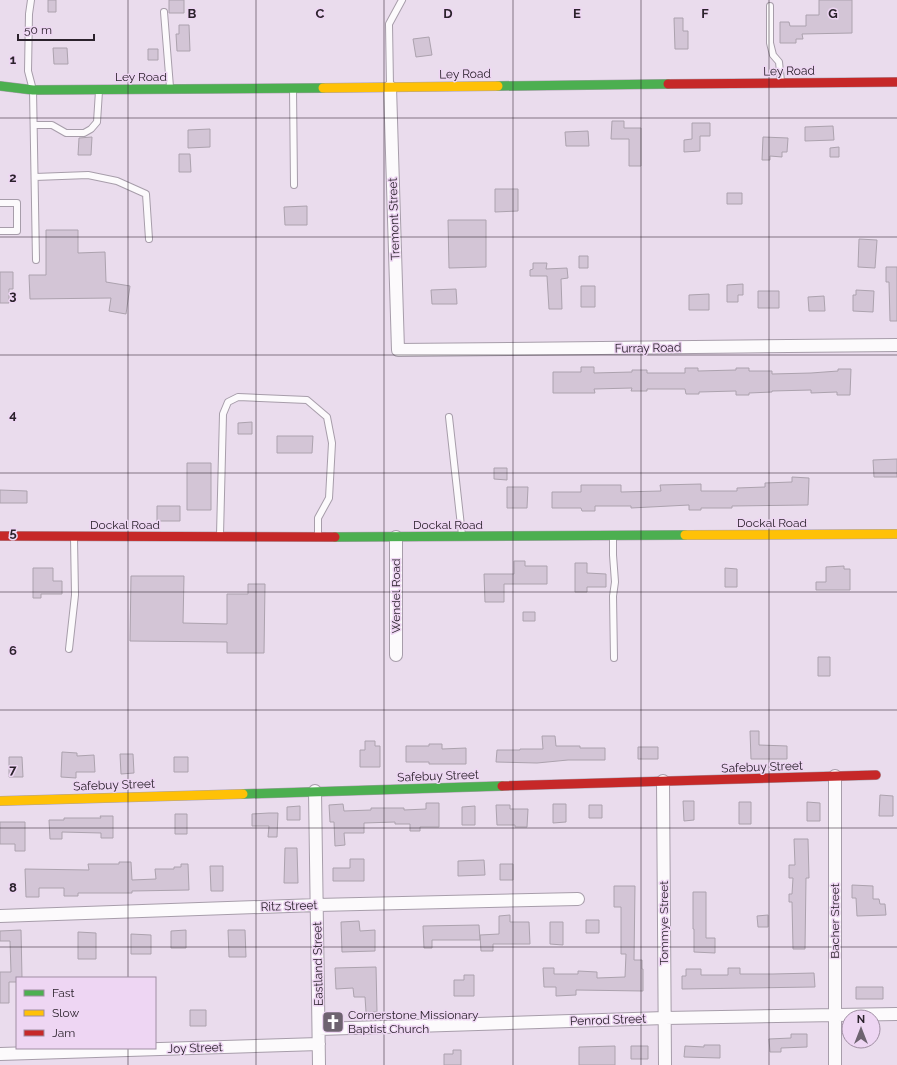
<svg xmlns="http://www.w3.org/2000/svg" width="897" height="1065" font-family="Raleway,sans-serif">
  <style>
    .building { fill: #d3c5d6; stroke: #aca2ae }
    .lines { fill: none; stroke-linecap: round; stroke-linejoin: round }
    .lane-casing { stroke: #a79daa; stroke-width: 8 }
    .street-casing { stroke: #a79daa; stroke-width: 14 }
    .fast-casing { stroke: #a79daa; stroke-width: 10 }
    .slow-casing { stroke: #a79daa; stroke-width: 10 }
    .jam-casing { stroke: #a79daa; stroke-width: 10 }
    .lane { stroke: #fcfafc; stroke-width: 6 }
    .street { stroke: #fcfafc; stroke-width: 12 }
    .fast { stroke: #4caf50; stroke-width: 9 }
    .slow { stroke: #ffc107; stroke-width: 9 }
    .jam { stroke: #c62828; stroke-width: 9 }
    .grid { fill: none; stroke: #2b222c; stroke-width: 1; stroke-opacity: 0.55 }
    .labels { text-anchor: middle; stroke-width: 3; stroke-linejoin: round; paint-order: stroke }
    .street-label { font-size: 12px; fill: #2b222c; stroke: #eed6f3 }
    .poi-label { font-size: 12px; fill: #2b222c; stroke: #eed6f3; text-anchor: start }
    .grid-label { font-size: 13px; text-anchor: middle; font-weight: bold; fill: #2b222c; stroke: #eed6f3; stroke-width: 3; stroke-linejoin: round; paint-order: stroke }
  </style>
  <rect width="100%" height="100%" fill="#eadced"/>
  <path class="building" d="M48,0h8v12h-8z
    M169,0h15v13h-15z
    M819,0h33v33l-50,1 1,5h-7v4h-16v-21h9l1,4h16v-11h13z
    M674,18h9v13h5v18h-13z
    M179,25h10l1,26h-13l-1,-17h3z
    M429,37l3,18 -16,2 -3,-18z
    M53,48h14l1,16h-14z
    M148,49h10v11h-10z
    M612,121h12v7h17v38h-12v-27h-18z
    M692,123h18v13h-10v15l-16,1v-12l8,-1z
    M833,126l1,14 -29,1v-14z
    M210,129v18l-22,1v-18z
    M588,131l1,15h-23l-1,-14z
    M92,137l-1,18h-13l1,-17z
    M763,137l25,1 -1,14h-5v5l-12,-1v4h-8z
    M839,147v10h-9v-9z
    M179,154h11l1,18h-12z
    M495,189h23v22l-23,1z
    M727,193h15v11h-15z
    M307,206v19h-22l-1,-18z
    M448,220h38v47l-37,1z
    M46,230h32v23l27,-1 1,30 24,4 -4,28 -17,-3 2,-13 -81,1 -1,-24h17z
    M859,239l18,1 -2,28 -17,-1z
    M579,256h9v12h-9z
    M533,263h14l-1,6 21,-1 1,10 -7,1 1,30h-13l-2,-33h-17v-6l3,-1z
    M886,267h11v54h-7l-1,-39h-3z
    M0,272h13v17h-4v14h-9z
    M743,284v11h-5v7h-11v-17z
    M581,286h14v21h-14z
    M456,289l1,15h-25l-1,-14z
    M856,290l18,1 -1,21 -20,-1v-16h3z
    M758,291h21v17h-21z
    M709,294v16h-20v-15z
    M824,296l1,15h-16l-1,-14z
    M581,367h13v6l38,-1v-2h15v3h38v-5h13v3l38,-1v-2h13v3h23v3l39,-1 27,-2v-2h13l-1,26h-13v-3l-26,1v-3l-39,1v1l-23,1v2h-13v-4l-37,1v2h-13l-1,-5h-38v2h-16l1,-3 -38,1 1,4h-42v-21h28z
    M252,422v12h-14v-11z
    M277,436h36l-1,17h-35z
    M897,459v18h-23l-1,-17z
    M187,463h24v47h-24z
    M494,468h13v12l-13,-1z
    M792,477l17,1 -1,27 -76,1v2h-31v2h-12v-5l-58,3v-2h-36v5h-13l-1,-3h-29v-16h29v-7h40v7l40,-1 -1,-6 41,-1v7h36v-3l28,-1v-4l27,-1z
    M507,487h21l-1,21h-20z
    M0,490l27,1v12h-27z
    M157,506h23v15h-23z
    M514,561h11v5h22v18h-43v18h-19l-1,-28h30z
    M575,563h12v10l19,1v13h-19v5h-12z
    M844,566v3h6v21h-34v-8h10v-15z
    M33,568h20v13h9v13h-21v4h-8z
    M725,568l12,1v18h-12z
    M131,576h53l-1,47 44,1v-30h21v-10h17l-1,69h-37v-11l-97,-1z
    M523,612h12v9h-12z
    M818,657h12v19h-12z
    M750,731h9v14l28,1v13h-36z
    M542,736h13l1,10h24v2h25v12h-37l-31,3 -41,-1 1,-12h23v-1h23z
    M365,741h10v5h5v21h-20v-17h5z
    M429,744h13v5l24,-1v16h-37v-2h-23v-16h23z
    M638,747h20v12h-20z
    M62,752l15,1v3l17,-1 1,17h-19v6l-15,-1z
    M120,754h13l1,19 -13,1z
    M9,757h13l1,20h-14z
    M174,757h14v15h-14z
    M880,795l13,1v20h-14z
    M683,801h11v19l-10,1z
    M739,802h12v22h-12z
    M807,802l13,1v18h-13z
    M426,803h13v24h-19v4h-10v-7h-15v-2l-31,1v10h-20l1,12 -10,1 -1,-24h-4l-1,-17 14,-1 1,7 27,-1v-2h33v2l22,-1z
    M553,804h13v18l-13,1z
    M496,805h14v4h18l-1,18h-12v-2h-18z
    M589,805h13v13h-13z
    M300,806v14h-13v-13z
    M475,806v19h-13v-18z
    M269,813h9l-1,24h-9l1,-11h-17v-12z
    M175,814h12v20h-12z
    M100,816h13v22h-12v-5l-39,-1v7h-12l-1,-19h15v-2h37z
    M0,822h25v29h-10v-7h-15z
    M794,839h14l1,39h-3l-1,71h-12l-1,-47h-3v-8h3l1,-16h-4v-13h6z
    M285,848h12l1,35h-14z
    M350,859h14v22h-31v-13h17z
    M484,860l1,15 -27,1v-15z
    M119,862h12l1,18 24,-1 -1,-10h19v-2h7v-3h7l1,26 -57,1v2h-54v3h-14v-8h-25v9h-13l-1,-28 64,1 -1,-6h31z
    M500,864h13v16h-13z
    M210,866h13v25h-12z
    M852,885l21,1v13h6l1,5h5l1,11 -29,1 -1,-18h-4z
    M614,886h21l-1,74h8v9h1v22l-67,-1v5l-20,1v-9h-12l-1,-19h11v6h24v-3l19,1v6l28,-1 1,-23h-5v-47h-7z
    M693,892h13v46h9v15l-21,-1v-23h-1z
    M510,915v7h19l1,22h-37v7h-12l-1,-16 19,-1v-18z
    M768,915v12h-10l-1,-11z
    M586,920h13v13h-13z
    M359,921l1,10 15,-1v21l-33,1 -1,-30z
    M550,922h13v23l-13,-1z
    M479,925l1,15h-48v8h-8l-1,-22z
    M21,930l1,48h-5v4h-8v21h-9v-31h11l-1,-31h-10v-10z
    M186,930v18h-15v-17z
    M228,930h17l1,27h-17z
    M78,932l18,1v26h-18z
    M131,934l20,1v19h-20z
    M376,967l1,45h-11l-1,-15h-11l-1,-9 -17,1 -1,-21z
    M728,968h12v6h33l41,-1 1,14 -133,2v-13h4v-7h15v6h27z
    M464,975h10v21h-20v-16h10z
    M856,987h27v12h-27z
    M190,1010h16v16h-16z
    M791,1034h16v13l-26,1v4h-11l-1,-13 22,-1z
    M704,1045h16v13l-36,-1 1,-11 19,1z
    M615,1046v19h-36v-18z
    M631,1046h17v13h-17z
    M453,1050h8v15h-17v-11h9z"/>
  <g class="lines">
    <g class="lane-casing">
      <path id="lane" d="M31,0l-2,14 -1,57 5,19 3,170
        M770,6v37l3,12 6,7 2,19
        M164,12l6,75
        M390,86l-1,-62 13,-24
        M293,88l1,97
        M34,125h18l14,8h18l7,-4 6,-7 2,-31
        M35,177l53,-2 29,6 29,13 3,45
        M0,203h17v28h-17
        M449,417l13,118
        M220,535l3,-121 5,-12 10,-5 69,3 20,17 5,26 -3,55 -11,20v18
        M613,537v18l2,27 -2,14 1,62
        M69,649l6,-54 -1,-57"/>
    </g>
    <g class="street-casing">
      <path id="street" d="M390,87l8,263 499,-5
        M396,537v118
        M835,776v289
        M663,781l2,284
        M315,791l4,274
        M0,916l317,-11 261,-6
        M319,1029l346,-11 232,-4
        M0,1054l319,-10"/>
    </g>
    <g class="fast-casing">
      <path id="fast" d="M0,86l33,4 290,-2
        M498,86l170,-2
        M335,537l350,-2
        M243,794l259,-8"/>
    </g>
    <g class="slow-casing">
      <path id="slow" d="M323,88l175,-2
        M685,535l212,-1
        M0,801l243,-7"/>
    </g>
    <g class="jam-casing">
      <path id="jam" d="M668,84l229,-2
        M0,536l335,1
        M502,786l374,-11"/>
    </g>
    <use href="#lane" class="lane"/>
    <use href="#street" class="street"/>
    <use href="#fast" class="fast"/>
    <use href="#slow" class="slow"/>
    <use href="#jam" class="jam"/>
  </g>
  <path class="grid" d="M128,0v978M256,0v1065M384,0v1065M513,0v1065M641,0v1065M769,0v1065M0,118h897M0,237h897M0,355h897M0,473h897M0,592h897M0,710h897M0,828h897M0,947h897M128,1048v17"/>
  <defs>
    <g id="church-square" transform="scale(1.15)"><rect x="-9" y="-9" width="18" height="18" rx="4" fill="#6e6370" stroke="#eed6f3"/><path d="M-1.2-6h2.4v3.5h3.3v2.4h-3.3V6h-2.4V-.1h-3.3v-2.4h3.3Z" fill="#fff"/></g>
  </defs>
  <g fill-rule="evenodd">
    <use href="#church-square" x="333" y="1022"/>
  </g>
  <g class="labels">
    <g class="street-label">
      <text transform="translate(789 71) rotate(-1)" y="4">Ley Road</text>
      <text transform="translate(465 74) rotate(-1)" y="4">Ley Road</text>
      <text x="141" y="81">Ley Road</text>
      <text transform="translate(394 219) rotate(-92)" y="4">Tremont Street</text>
      <text transform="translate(648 348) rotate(-1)" y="4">Furray Road</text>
      <text x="772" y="527">Dockal Road</text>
      <text x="125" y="529">Dockal Road</text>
      <text x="448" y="529">Dockal Road</text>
      <text transform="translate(396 596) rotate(-90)" y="4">Wendel Road</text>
      <text transform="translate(762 767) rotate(-2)" y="4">Safebuy Street</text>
      <text transform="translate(438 776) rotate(-2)" y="4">Safebuy Street</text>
      <text transform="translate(114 785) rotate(-2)" y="4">Safebuy Street</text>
      <text transform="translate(289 906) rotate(-2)" y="4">Ritz Street</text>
      <text transform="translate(835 921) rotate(-90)" y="4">Bacher Street</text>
      <text transform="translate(664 923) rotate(-90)" y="4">Tommye Street</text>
      <text transform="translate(318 964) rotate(-91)" y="4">Eastland Street</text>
      <text transform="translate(608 1020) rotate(-2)" y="4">Penrod Street</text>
      <text transform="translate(195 1048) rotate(-2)" y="4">Joy Street</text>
    </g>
    <g class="poi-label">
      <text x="348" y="1019">Cornerstone Missionary<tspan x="348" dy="14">Baptist Church</tspan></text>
    </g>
  </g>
  <g class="grid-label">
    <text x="192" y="18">B</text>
    <text x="320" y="18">C</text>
    <text x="448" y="18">D</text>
    <text x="577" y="18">E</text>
    <text x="705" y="18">F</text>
    <text x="833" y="18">G</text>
    <text x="13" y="64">1</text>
    <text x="13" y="182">2</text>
    <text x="13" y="300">3</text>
    <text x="13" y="419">4</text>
    <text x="13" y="537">5</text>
    <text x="13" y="655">6</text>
    <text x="13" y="774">7</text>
    <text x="13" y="892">8</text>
  </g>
  <rect x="16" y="977" width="140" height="72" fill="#eed6f3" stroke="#a08ea3"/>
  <rect x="24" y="990" width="20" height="6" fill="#4caf50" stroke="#a08ea3"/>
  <text x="52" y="997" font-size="12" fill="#2b222c">Fast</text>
  <rect x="24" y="1010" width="20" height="6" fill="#ffc107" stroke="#a08ea3"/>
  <text x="52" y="1017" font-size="12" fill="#2b222c">Slow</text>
  <rect x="24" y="1030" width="20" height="6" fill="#c62828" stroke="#a08ea3"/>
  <text x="52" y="1037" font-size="12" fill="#2b222c">Jam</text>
  <g transform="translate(861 1029)"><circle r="19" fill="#eed6f3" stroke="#a08ea3"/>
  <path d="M0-3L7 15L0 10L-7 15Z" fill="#6e6370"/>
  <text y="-6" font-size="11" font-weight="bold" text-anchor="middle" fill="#2b222c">N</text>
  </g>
  <path d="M18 34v6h76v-6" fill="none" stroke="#2b222c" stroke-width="2"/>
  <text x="24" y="34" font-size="12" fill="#2b222c" stroke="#eed6f3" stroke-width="3" paint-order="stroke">50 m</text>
</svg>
